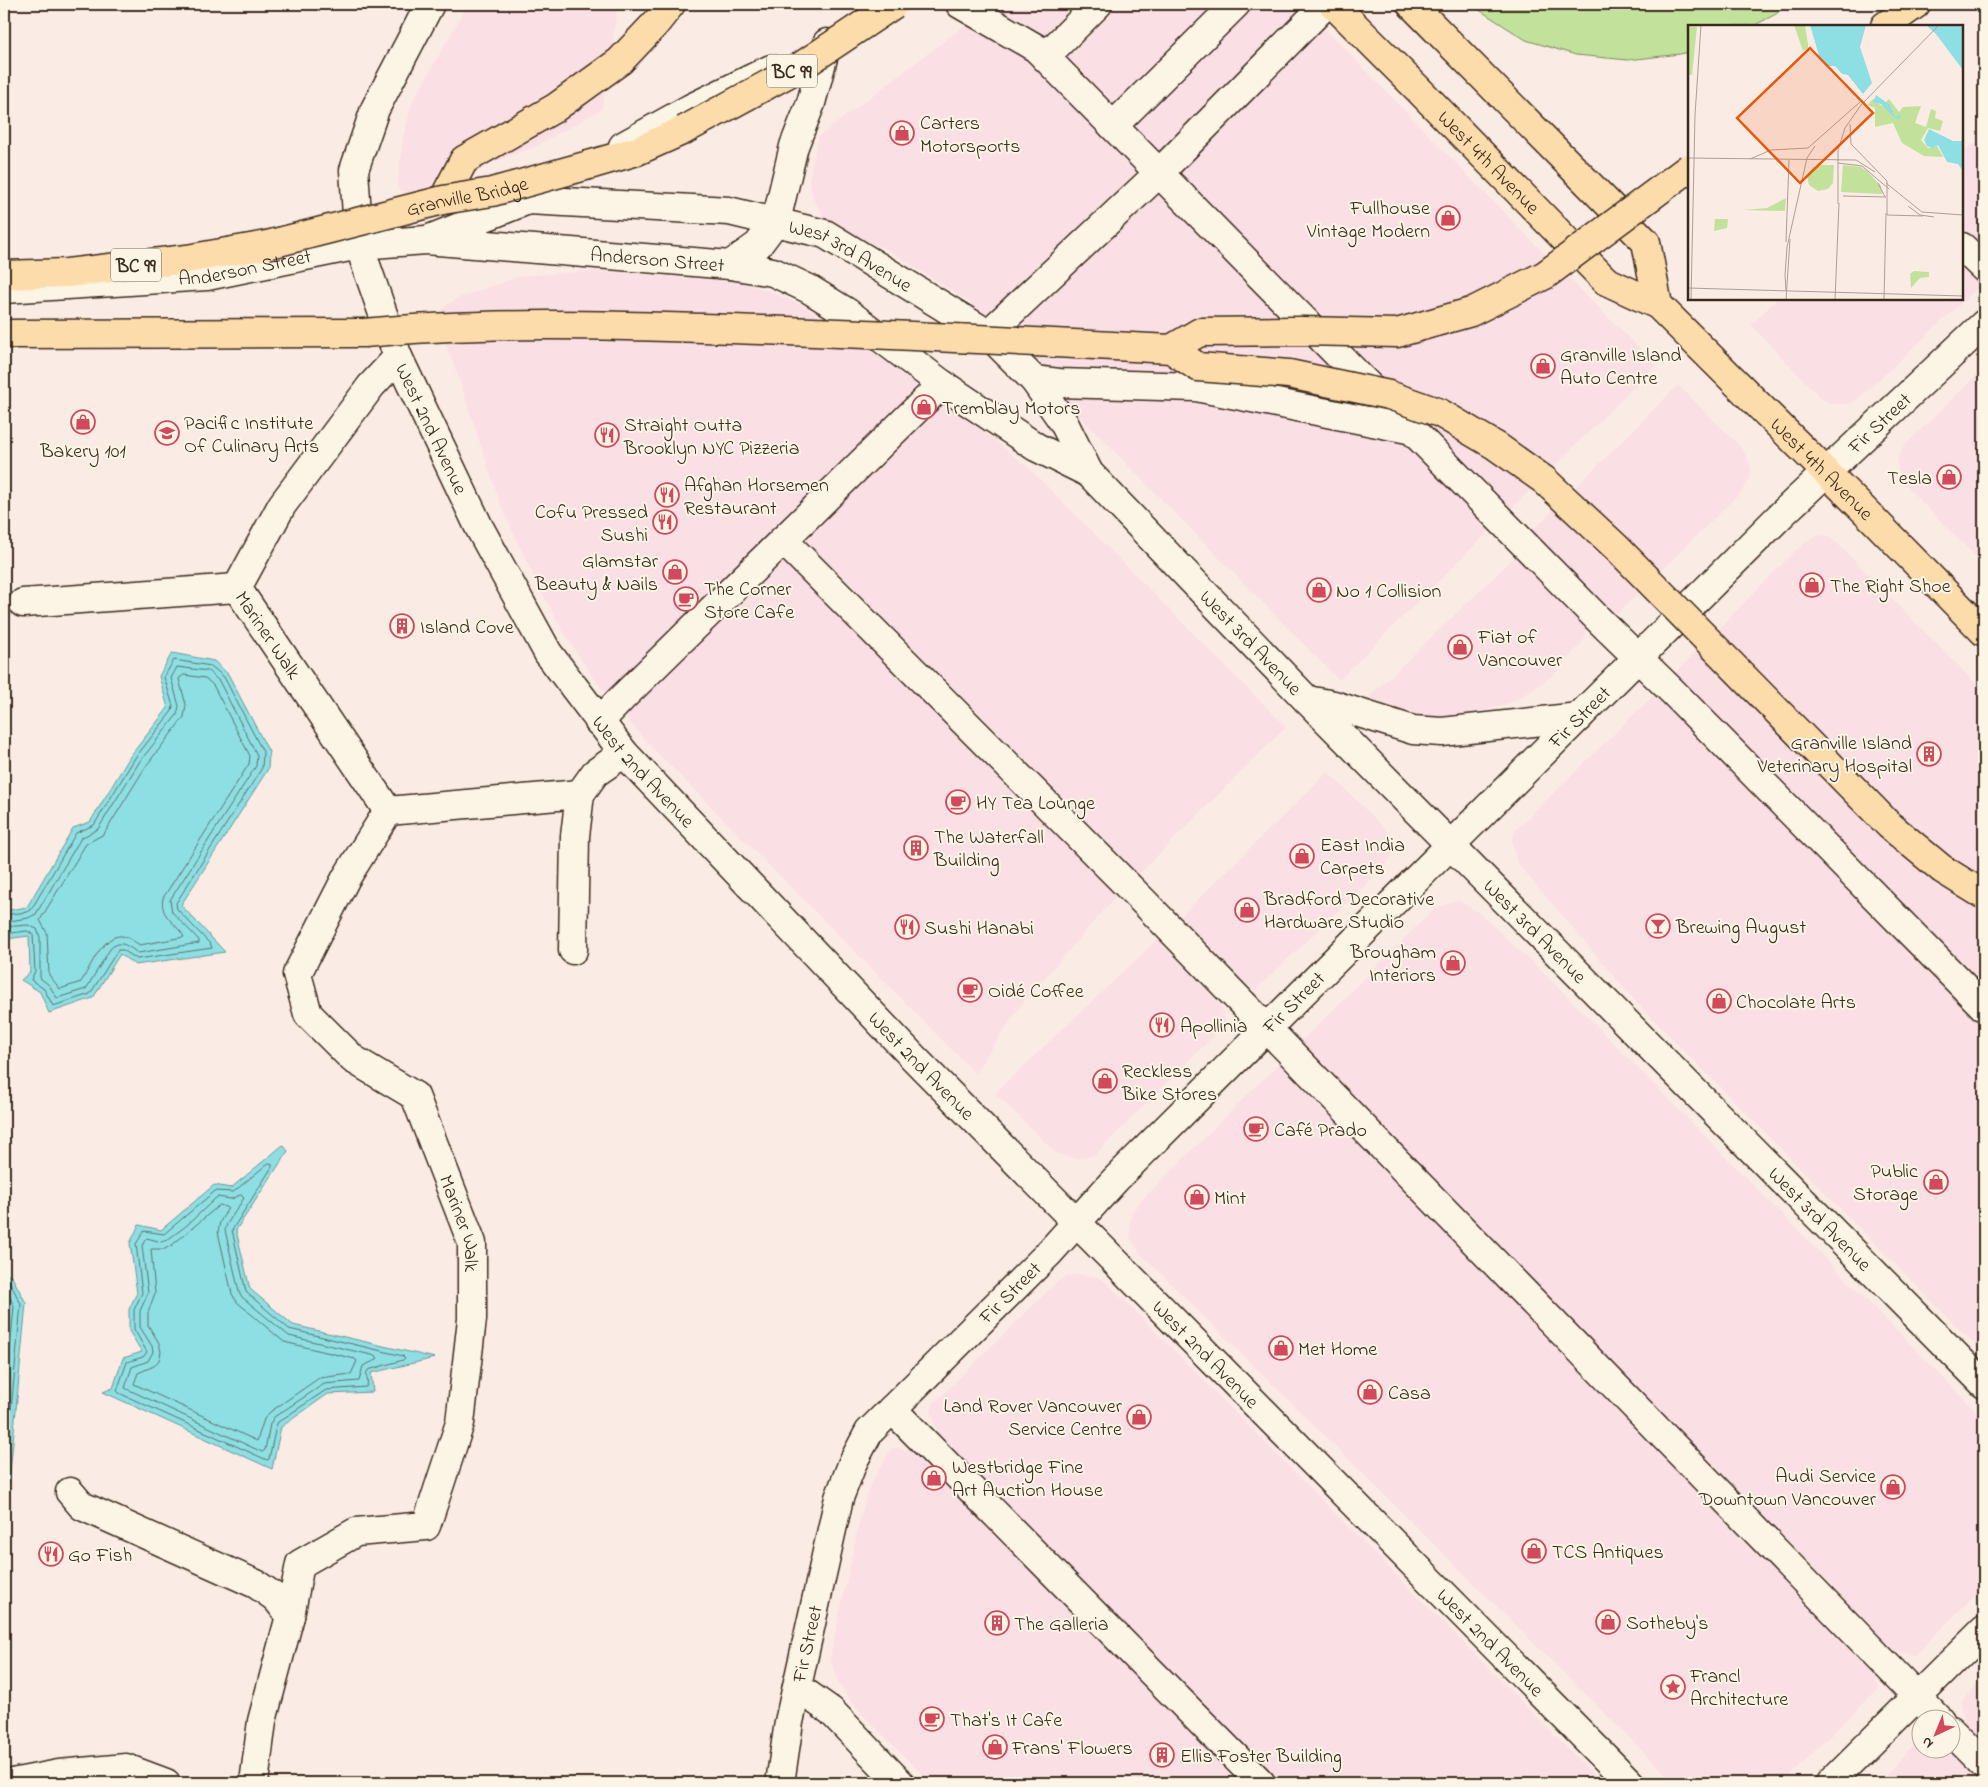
<svg xmlns="http://www.w3.org/2000/svg" width="1988" height="1787" font-family="'Indie Flower',sans-serif">
  <style>
    .built { fill: #fadfe4 }
    .green { fill: #c2e29b; stroke: #7e865c }
    .water { fill: #8ddfe4; stroke: #6c9795 }
    .lines { fill: none; stroke-linecap: round; stroke-linejoin: round }
    .shore { stroke: #5c726d; stroke-width: 1 }
    .minor-casing { stroke: #3b2a1e; stroke-width: 31 }
    .major-casing { stroke: #3b2a1e; stroke-width: 31 }
    .highway-casing { stroke: #3b2a1e; stroke-width: 31 }
    .minor { stroke: #fcf5e5; stroke-width: 28 }
    .major { stroke: #fddcac; stroke-width: 28 }
    .highway { stroke: #fddcac; stroke-width: 28 }
    .highway-bridge-casing { stroke: #3b2a1e; stroke-width: 31; stroke-linecap: butt }
    .highway-bridge { stroke: #fddcac; stroke-width: 28 }
    .labels { text-anchor: middle; stroke-width: 4; stroke-linejoin: round; paint-order: stroke }
    .shield { fill: #fcf5e5; stroke: #75675a; stroke-width: 1 }
    .shield-label { font-size: 19px; font-weight: bold; fill: #3b2a1e }
    .poi-label { font-size: 20px; fill: #3b2a1e; stroke: #fcf5e5; text-anchor: start }
    .street-label { font-size: 20px; fill: #3b2a1e; stroke: #fcf5e5 }
    .inset-river { fill: none; stroke: #8ddfe4; stroke-width: 2.5 }
    .inset-road { fill: none; stroke: #ae9e95; stroke-width: 1 }
    .view { fill: #e8590c; fill-opacity: 0.15; stroke: #e8590c; stroke-width: 2.5 }
    .inset-edge { fill: none; stroke: #3b2a1e; stroke-width: 2.5 }
  </style>
  <rect width="100%" height="100%" fill="#fbebe5"/>
  <filter id="ink" filterUnits="userSpaceOnUse"><feTurbulence type="fractalNoise" baseFrequency=".02" numOctaves="2"/><feDisplacementMap in="SourceGraphic" scale="10" xChannelSelector="R" yChannelSelector="G"/><feConvolveMatrix kernelMatrix="1 2 1 2 8 2 1 2 1" color-interpolation-filters="sRGB"/></filter>
  <g filter="url(#ink)">
    <path class="built" d="M468,4h150l-16,105 -68,38 -123,46 -14,-4 6,-50 9,-36z
      M993,4h308l216,222 139,139 -317,315 -289,-294 -79,-83 -84,-54 -44,-17 -17,-13 -12,-18 -5,-21 9,-43z
      M1984,139v143l-125,116 -11,6h-18l-10,-7 -69,-72 26,-26h185v-148z
      M594,271l146,11 29,9 36,16 145,96 83,69 253,255 -175,175 -90,103 -46,68 -331,-334 -52,-63 -29,-45 -26,-47 -37,-81 -43,-130 -20,-51v-9l19,-14 65,-23z
      M1984,368v197l-76,-77 -7,-9 -4,-15 1,-7 5,-10z
      M1678,385l62,61 7,10 4,14 -1,9 -7,11 -129,127 -84,-84z
      M1821,535l7,1 8,6 148,150v662l-347,-351 -120,-140 -3,-13 -2,-10 4,-10 143,-140 136,-139 18,-14z
      M1517,555l65,65 4,9 -1,9 -5,7 -29,32 -36,24 -47,15h-44l-39,-10 -16,-9z
      M1328,772l57,57 8,12v12l-7,12 -131,125 -21,-13 -59,-55z
      M1455,901h5l19,12 73,68 432,438v167l-68,68 -3,1 -21,-6 -21,18 8,20 -3,4 -94,92h-107l-535,-530 -9,-14 -2,-12 2,-13 9,-12 294,-293z
      M1158,939l62,64 6,20 -130,131 -13,4h-10l-17,-5 -61,-60z
      M1077,1274l20,3 10,6 495,500h-671l-70,-70 -14,-17 -10,-16 -7,-22 30,-139 10,-33 21,-37 3,-2 23,6 21,-19 -7,-23 2,-7 123,-121 7,-5z
      M1984,1679v104h-107l43,-43v10h30l1,-11 14,-14 -5,-22z"/>
    <path class="green" d="M1470,4h318l-12,10 -23,12h-64v26l-9,2 -52,6 -52,-5 -50,-15z"/>
    <path class="water" d="M172,653l42,8 14,13 41,78 -1,17 -87,136 44,47 -90,13 -15,-11 -27,44 -44,15 -9,-21 -19,-12 9,-8 -1,-36 -23,3 -2,-28 23,-4 46,-79 17,-6 41,-67 37,-47 -9,-32z
      M283,1145l5,6 -52,79 14,59 43,36 142,33 -64,15 2,19 -45,2 -47,33 -9,42 -169,-77 10,-4 10,-30 19,-6 -13,-21v-22l8,-16 -7,-50 9,-18 22,5 53,-45 17,3z
      M4,1273l8,4 14,26 -17,181 -5,12z"/>
    <g class="lines">
      <path class="shore" d="M184,675l21,3 8,7 37,71 -1,8 -86,134c-4,19 14,25 21,39l-44,8c-6,-3 -11,-8 -18,-9 -19,-2 -32,32 -41,46l-21,7 -11,-14 -2,-42 -7,-13 46,-76 18,-10 42,-68 38,-49 2,-12 -7,-26z
        M4,915l23,-3 4,-2 45,-77 18,-8 41,-67 37,-47 1,-5 -9,-29 10,-17 37,6 13,11 39,75 -1,16 -86,135 1,6 34,36 1,3 -75,11 -14,-9h-5l-28,44 -37,12 -9,-17 -13,-9 4,-9 -2,-37 -6,-3 -23,3
        M4,922l24,-4 8,-4 45,-76 17,-9 42,-68 37,-46 2,-9 -8,-28 6,-11 31,4 11,10 38,74 -1,11 -86,134 2,12 27,28v3l-61,10c-10,-6 -17,-15 -28,-4l-24,40 -29,9 -8,-13 -9,-7v-41l-3,-8 -9,-4 -24,2
        M269,1163l3,1v3l-40,63 14,62 43,37 114,27 2,2 -2,2 -35,10c-4,5 2,12 -2,17l-40,3 -48,32 -2,4 -7,33 -2,1 -148,-67 -2,-2 10,-29 16,-5 4,-5 -13,-23v-19l8,-17 -6,-49 8,-13 20,3 51,-43 18,1z
        M241,1195l3,3 -17,26 -2,6 14,62 3,5 47,39 87,20 2,2 -2,2 -13,6 -4,15 -35,3 -50,33 -4,7 -5,26 -3,2 -137,-64 7,-21 16,-6 5,-9 -1,-6 -12,-19v-16l8,-18 -6,-47 3,-6 2,-2 14,4 6,-2 19,-14 31,-29 14,2z
        M220,1205l8,3 -8,14 -2,10 14,62 5,8 47,40 71,17 2,2 -6,13 -32,4 -49,34 -6,7 -7,22 -123,-57 4,-11 16,-7 5,-6 2,-8 -2,-9 -11,-18v-12l7,-20 -4,-44h14l7,-4z
        M4,1278l5,3 12,23 -17,180
        M4,1285l10,21 -10,114"/>
      <g class="minor-casing">
        <g id="minor">
          <path id="s1" d="M430,4l-55,105 -21,61 5,75 39,112 81,170 69,126 76,100 290,305 716,725"/>
          <path d="M960,4l76,44 9,9 554,563 73,71 312,316"/>
          <path d="M1045,57l53,-53"/>
          <path d="M1113,126l123,-122"/>
          <path d="M623,146l68,-38 80,-39"/>
          <path id="s2" d="M528,200l201,11 96,23 163,100 46,46 30,43 25,50 218,227 677,684"/>
          <path d="M432,238l96,-38 16,-9"/>
          <path d="M1962,247l22,21"/>
          <path d="M730,265l28,-20 18,-24 18,-75 17,-43 16,-60"/>
          <path id="s3" d="M4,289l203,-13 152,-31 67,-5 304,25 43,7 36,17 39,24 94,71 94,63 53,26"/>
          <path d="M988,334l171,-161 167,-169"/>
          <path d="M1034,380l25,3 137,4 217,43"/>
          <path d="M783,540l361,362 796,818"/>
          <path d="M237,588l45,-83 89,-119 27,-29"/>
          <path id="s4" d="M23,603l214,-15 151,223 -42,67 -49,96 11,40 45,45 62,37 57,147v76l-12,104 -34,103 -70,6 -56,32 -10,52 -28,105 -8,62"/>
          <path d="M1307,700l27,5 79,25 29,2 137,-15"/>
          <path d="M599,722l23,-24 320,-314"/>
          <path d="M388,811l192,-17"/>
          <path d="M573,950l2,-114 5,-42 15,-21 29,-20"/>
          <path d="M892,1409l369,374"/>
          <path d="M70,1492l12,14 174,78 20,14 14,18"/>
          <path d="M797,1687l34,24 69,72"/>
          <path d="M1950,1730l34,34"/>
          <path d="M12,1783l47,-9 67,-6 40,15"/>
          <path id="s5" d="M780,1783l9,-61 50,-224 14,-36 16,-30 179,-178 67,-74 668,-667 201,-189"/>
          <path d="M1830,1783l154,-153"/>
        </g>
      </g>
      <g class="major-casing">
        <g id="major">
          <path id="s6" d="M1333,4l85,85 188,192 52,24 217,216 109,111"/>
          <path d="M1411,4l235,238 12,63"/>
        </g>
      </g>
      <g class="highway-casing">
        <path id="highway" d="M1885,26l31,-22
          M589,165l48,-14 47,-21
          M443,200l21,-40 91,-52 65,-47 36,-38 15,-19
          M4,275l63,-2 120,-14 80,-14
          M4,334l360,-1"/>
      </g>
      <use href="#minor" class="minor"/>
      <use href="#major" class="major"/>
      <use href="#highway" class="highway"/>
      <g class="highway-bridge-casing">
        <g id="highway-bridge">
          <path d="M684,130l116,-63 94,-63"/>
          <path id="s7" d="M267,245l176,-45 49,-8 97,-27"/>
          <path d="M364,333c123,-12 246,-8 369,-4 146,5 292,12 438,20l27,18 91,7 100,21 51,18 56,33 48,34 73,68 272,277 53,44 42,26"/>
          <path d="M1171,349l29,-17 101,-1 96,2 74,-21 74,-37 144,-107"/>
        </g>
      </g>
      <use href="#highway-bridge" class="highway-bridge"/>
    </g>
  </g>
  <defs>
    <g id="shop-ring" transform="scale(1.25)"><circle r="9.5" fill="#fcf5e5" stroke="#d1495b" stroke-width="1.5"/><path d="M-5-2.5h2.3a2.7 3.5 0 0 1 5.4 0H5L5.5 6h-11ZM-1.5-2.5h3a1.5 2.3 0 0 0-3 0Z" fill="#d1495b"/></g>
    <g id="university-ring" transform="scale(1.25)"><circle r="9.5" fill="#fcf5e5" stroke="#d1495b" stroke-width="1.5"/><path d="M0-5L7-2L0 1L-7-2ZM-4 1L0 2.5L4 1V4Q0 6-4 4Z" fill="#d1495b"/></g>
    <g id="restaurant-ring" transform="scale(1.25)"><circle r="9.5" fill="#fcf5e5" stroke="#d1495b" stroke-width="1.5"/><path d="M-5-6h1v4h1v-4h1v4h1v-4h1v5L-1.5 .5V6h-2V.5L-5-1ZM5-6V6H3V1.5H1.5Q1.5-4 5-6Z" fill="#d1495b"/></g>
    <g id="cafe-ring" transform="scale(1.25)"><circle r="9.5" fill="#fcf5e5" stroke="#d1495b" stroke-width="1.5"/><path d="M-5.5-4.5H6V0H3Q3 3.5 0 3.5H-2.5Q-5.5 3.5-5.5 0ZM3-3.2v2h1.7v-2ZM-6 4.5H4V6H-6Z" fill="#d1495b"/></g>
    <g id="building-ring" transform="scale(1.25)"><circle r="9.5" fill="#fcf5e5" stroke="#d1495b" stroke-width="1.5"/><path d="M-4-6H4V6H1V3H-1V6H-4ZM-2.5-4.3h1.7v1.8h-1.7ZM.8-4.3h1.7v1.8H.8ZM-2.5-1h1.7V.8h-1.7ZM.8-1h1.7V.8H.8Z" fill="#d1495b"/></g>
    <g id="bar-ring" transform="scale(1.25)"><circle r="9.5" fill="#fcf5e5" stroke="#d1495b" stroke-width="1.5"/><path d="M-6-5H6L.8 .8V4.5H3.5V6h-7V4.5H-.8V.8Z" fill="#d1495b"/></g>
    <g id="sight-ring" transform="scale(1.25)"><circle r="9.5" fill="#fcf5e5" stroke="#d1495b" stroke-width="1.5"/><path d="M0-6L1.8-2.2L6-1.7L2.9 1.2L3.7 5.4L0 3.3L-3.7 5.4L-2.9 1.2L-6-1.7L-1.8-2.2Z" fill="#d1495b"/></g>
  </defs>
  <g fill-rule="evenodd">
    <use href="#shop-ring" x="902" y="133"/>
    <use href="#shop-ring" x="1448" y="218"/>
    <use href="#shop-ring" x="1543" y="366"/>
    <use href="#shop-ring" x="924" y="407"/>
    <use href="#shop-ring" x="83" y="422"/>
    <use href="#university-ring" x="167" y="433"/>
    <use href="#restaurant-ring" x="607" y="435"/>
    <use href="#shop-ring" x="1949" y="477"/>
    <use href="#restaurant-ring" x="667" y="495"/>
    <use href="#restaurant-ring" x="665" y="522"/>
    <use href="#shop-ring" x="675" y="572"/>
    <use href="#shop-ring" x="1812" y="585"/>
    <use href="#shop-ring" x="1319" y="590"/>
    <use href="#cafe-ring" x="686" y="599"/>
    <use href="#building-ring" x="402" y="626"/>
    <use href="#shop-ring" x="1460" y="647"/>
    <use href="#building-ring" x="1929" y="754"/>
    <use href="#cafe-ring" x="958" y="802"/>
    <use href="#building-ring" x="916" y="848"/>
    <use href="#shop-ring" x="1302" y="856"/>
    <use href="#shop-ring" x="1247" y="910"/>
    <use href="#bar-ring" x="1658" y="926"/>
    <use href="#restaurant-ring" x="907" y="927"/>
    <use href="#shop-ring" x="1453" y="963"/>
    <use href="#cafe-ring" x="970" y="990"/>
    <use href="#shop-ring" x="1719" y="1001"/>
    <use href="#restaurant-ring" x="1162" y="1025"/>
    <use href="#shop-ring" x="1105" y="1081"/>
    <use href="#cafe-ring" x="1256" y="1129"/>
    <use href="#shop-ring" x="1936" y="1182"/>
    <use href="#shop-ring" x="1197" y="1197"/>
    <use href="#shop-ring" x="1281" y="1348"/>
    <use href="#shop-ring" x="1370" y="1392"/>
    <use href="#shop-ring" x="1139" y="1417"/>
    <use href="#shop-ring" x="934" y="1478"/>
    <use href="#shop-ring" x="1893" y="1487"/>
    <use href="#shop-ring" x="1534" y="1551"/>
    <use href="#restaurant-ring" x="51" y="1554"/>
    <use href="#shop-ring" x="1608" y="1622"/>
    <use href="#building-ring" x="997" y="1623"/>
    <use href="#sight-ring" x="1673" y="1687"/>
    <use href="#cafe-ring" x="932" y="1719"/>
    <use href="#shop-ring" x="995" y="1747"/>
    <use href="#building-ring" x="1162" y="1755"/>
  </g>
  <g class="labels">
    <g class="shield">
      <rect x="767" y="54.5" width="50" height="33" rx="4"/>
      <rect x="111" y="248.5" width="50" height="33" rx="4"/>
    </g>
    <g class="shield-label">
      <text x="792" y="78">BC 99</text>
      <text x="136" y="272">BC 99</text>
    </g>
    <g class="poi-label">
      <text x="920" y="129">Carters<tspan x="920" dy="23">Motorsports</tspan></text>
      <text x="1430" y="214" text-anchor="end">Fullhouse<tspan x="1430" dy="23">Vintage Modern</tspan></text>
      <text x="1560" y="361">Granville Island<tspan x="1560" dy="23">Auto Centre</tspan></text>
      <text x="942" y="414">Tremblay Motors</text>
      <text x="184" y="429">Pacific Institute<tspan x="184" dy="23">Of Culinary Arts</tspan></text>
      <text x="624" y="431">Straight Outta<tspan x="624" dy="23">Brooklyn NYC Pizzeria</tspan></text>
      <text x="83" y="457" text-anchor="middle">Bakery 101</text>
      <text x="1932" y="484" text-anchor="end">Tesla</text>
      <text x="684" y="491">Afghan Horsemen<tspan x="684" dy="23">Restaurant</tspan></text>
      <text x="648" y="518" text-anchor="end">Cofu Pressed<tspan x="648" dy="23">Sushi</tspan></text>
      <text x="658" y="567" text-anchor="end">Glamstar<tspan x="658" dy="23">Beauty &amp; Nails</tspan></text>
      <text x="1830" y="592">The Right Shoe</text>
      <text x="704" y="595">The Corner<tspan x="704" dy="23">Store Cafe</tspan></text>
      <text x="1336" y="597">No 1 Collision</text>
      <text x="420" y="633">Island Cove</text>
      <text x="1478" y="643">Fiat of<tspan x="1478" dy="23">Vancouver</tspan></text>
      <text x="1912" y="749" text-anchor="end">Granville Island<tspan x="1912" dy="23">Veterinary Hospital</tspan></text>
      <text x="976" y="809">HY Tea Lounge</text>
      <text x="934" y="843">The Waterfall<tspan x="934" dy="23">Building</tspan></text>
      <text x="1320" y="851">East India<tspan x="1320" dy="23">Carpets</tspan></text>
      <text x="1264" y="905">Bradford Decorative<tspan x="1264" dy="23">Hardware Studio</tspan></text>
      <text x="1676" y="933">Brewing August</text>
      <text x="924" y="934">Sushi Hanabi</text>
      <text x="1436" y="958" text-anchor="end">Brougham<tspan x="1436" dy="23">Interiors</tspan></text>
      <text x="988" y="997">Oidé Coffee</text>
      <text x="1736" y="1008">Chocolate Arts</text>
      <text x="1180" y="1032">Apollinia</text>
      <text x="1122" y="1077">Reckless<tspan x="1122" dy="23">Bike Stores</tspan></text>
      <text x="1274" y="1136">Café Prado</text>
      <text x="1918" y="1177" text-anchor="end">Public<tspan x="1918" dy="23">Storage</tspan></text>
      <text x="1214" y="1204">Mint</text>
      <text x="1298" y="1355">Met Home</text>
      <text x="1388" y="1399">Casa</text>
      <text x="1122" y="1412" text-anchor="end">Land Rover Vancouver<tspan x="1122" dy="23">Service Centre</tspan></text>
      <text x="952" y="1473">Westbridge Fine<tspan x="952" dy="23">Art Auction House</tspan></text>
      <text x="1876" y="1482" text-anchor="end">Audi Service<tspan x="1876" dy="23">Downtown Vancouver</tspan></text>
      <text x="1552" y="1558">TCS Antiques</text>
      <text x="68" y="1561">Go Fish</text>
      <text x="1626" y="1629">Sotheby's</text>
      <text x="1014" y="1630">The Galleria</text>
      <text x="1690" y="1682">Francl<tspan x="1690" dy="23">Architecture</tspan></text>
      <text x="950" y="1726">That's It Cafe</text>
      <text x="1012" y="1754">Frans' Flowers</text>
      <text x="1180" y="1762">Ellis Foster Building</text>
    </g>
    <g class="street-label">
      <text dy="7" stroke="none"><textPath href="#s6" startOffset="222">West 4th Avenue</textPath></text>
      <text dy="7" stroke="none"><textPath href="#s7" startOffset="206">Granville Bridge</textPath></text>
      <text dy="7" stroke="none"><textPath href="#s2" startOffset="332">West 3rd Avenue</textPath></text>
      <text dy="7" stroke="none"><textPath href="#s3" startOffset="658">Anderson Street</textPath></text>
      <text dy="7" stroke="none"><textPath href="#s3" startOffset="242">Anderson Street</textPath></text>
      <text dy="7" stroke="none"><textPath href="#s5" startOffset="1792">Fir Street</textPath></text>
      <text dy="7" stroke="none"><textPath href="#s1" startOffset="456">West 2nd Avenue</textPath></text>
      <text dy="7" stroke="none"><textPath href="#s6" startOffset="678">West 4th Avenue</textPath></text>
      <text dy="7" stroke="none"><textPath href="#s4" startOffset="271">Mariner Walk</textPath></text>
      <text dy="7" stroke="none"><textPath href="#s2" startOffset="899">West 3rd Avenue</textPath></text>
      <text dy="7" stroke="none"><textPath href="#s5" startOffset="1372">Fir Street</textPath></text>
      <text dy="7" stroke="none"><textPath href="#s1" startOffset="861">West 2nd Avenue</textPath></text>
      <text dy="7" stroke="none"><textPath href="#s2" startOffset="1304">West 3rd Avenue</textPath></text>
      <text dy="7" stroke="none"><textPath href="#s5" startOffset="968">Fir Street</textPath></text>
      <text dy="7" stroke="none"><textPath href="#s1" startOffset="1266">West 2nd Avenue</textPath></text>
      <text dy="7" stroke="none"><textPath href="#s2" startOffset="1709">West 3rd Avenue</textPath></text>
      <text dy="7" stroke="none"><textPath href="#s4" startOffset="984">Mariner Walk</textPath></text>
      <text dy="7" stroke="none"><textPath href="#s5" startOffset="562">Fir Street</textPath></text>
      <text dy="7" stroke="none"><textPath href="#s1" startOffset="1671">West 2nd Avenue</textPath></text>
      <text dy="7" stroke="none"><textPath href="#s5" startOffset="142">Fir Street</textPath></text>
      <text dy="7" stroke="none"><textPath href="#s1" startOffset="2076">West 2nd Avenue</textPath></text>
    </g>
  </g>
  <g transform="translate(1688 25)">
    <rect width="275" height="275" fill="#fbebe5"/>
    <path d="M106,0h11l3,19v5l-5,2zM0,1l9,1 -5,48h-4zM185,74l9,7 7,-7 10,13 4,-5 18,-1 -6,17 11,4 5,-18 5,2 -1,7 8,3 -3,10 -12,-3 -7,12 7,8 9,-2 6,11 -19,-1 -22,-13 -9,-20 -18,4v-19l-8,-3zM134,140h12l-1,18 -5,6 -10,2 -9,-6 -2,-10 6,-8zM155,140l18,2 7,5 13,14 1,8 -41,-2zM98,173l-1,13 -42,-1 24,-2zM27,194h13l-1,9 -13,3zM226,246l15,1v5l-9,1 -9,10 -1,-14z" fill="#c2e29b"/>
    <path d="M122,0h56l-6,22 12,36 -9,11 -15,-19 -6,-1 -7,-8h-9l-6,-7zM238,0h37v45l-27,-36zM188,70l14,10 5,12 6,-3 -1,4 -4,1 -15,-15 -8,-2zM241,104l24,12h10v30l-5,-7 -11,-2 -9,-17 -6,3 -5,-2 -3,-6z" fill="#8ddfe4"/>
    <path class="inset-river" d="M256,0l19,15M262,0l13,13"/>
    <path class="inset-road" d="M162,99l1,20 36,37v34M0,133l168,2 19,12M62,134l21,-9 37,-2 52,-46M150,138l24,3 27,23M190,158l7,14M198,158l36,29 41,3M155,171l43,1M150,179v-54l7,-22 16,-23 78,-80M220,181l12,9 14,2M199,190l36,1M98,217l3,-82M97,250l1,16M97,250l2,-28 20,-89 8,-12M0,263l275,8M3,275l4,-185 6,-90M98,275l4,-61M147,275l4,-97M196,275l2,-87"/>
    <path class="view" d="M122,23l63,65 -73,70 -63,-65z"/>
    <rect width="275" height="275" class="inset-edge"/>
  </g>
  <rect width="1988" height="1787" fill="none" stroke="#fcf5e5" stroke-width="20"/>
  <rect x="10" y="10" width="1968" height="1767" fill="none" stroke="#3b2a1e" stroke-width="2" filter="url(#ink)"/>
  <g transform="translate(1936 1734) rotate(224)"><circle r="24" fill="#fcf5e5" stroke="#afa495"/>
  <path d="M0-4L9 19L0 12L-9 19Z" fill="#d1495b"/>
  <text y="-8" font-size="14" font-weight="bold" text-anchor="middle" fill="#3b2a1e">N</text>
  </g>
</svg>
